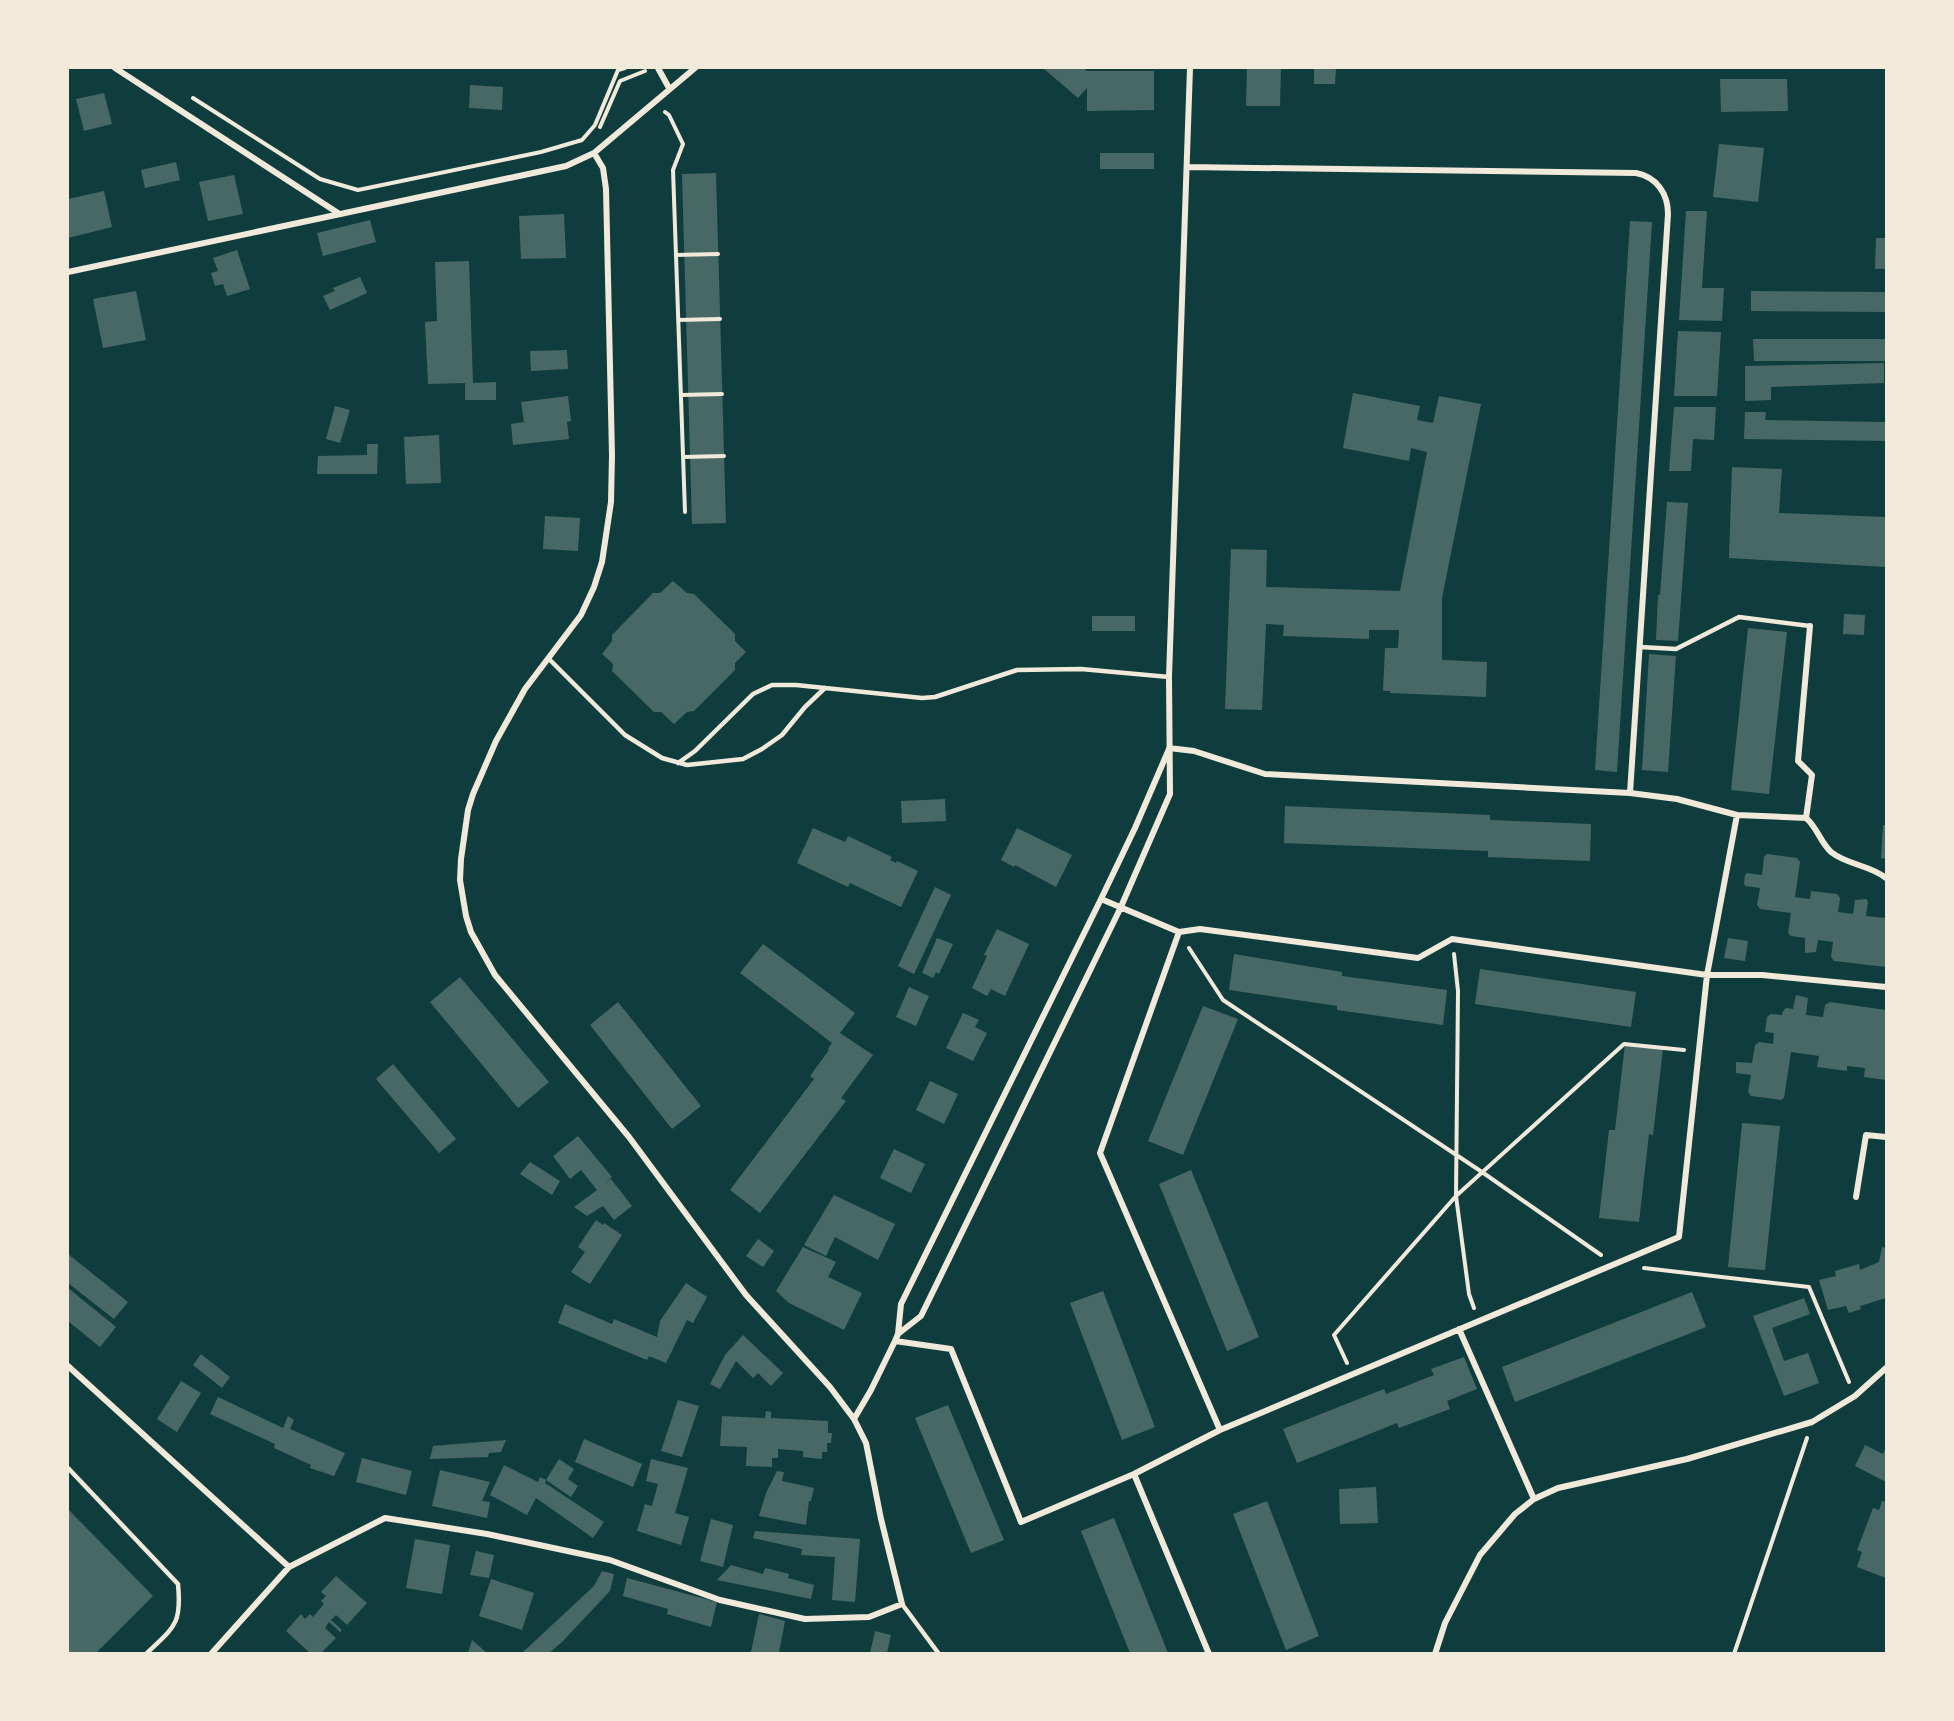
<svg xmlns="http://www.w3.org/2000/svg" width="1954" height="1721" font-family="'Times New Roman',serif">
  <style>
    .building { fill: #486865 }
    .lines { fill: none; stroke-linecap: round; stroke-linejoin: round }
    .path { stroke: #f1e9da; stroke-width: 4 }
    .service { stroke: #f1e9da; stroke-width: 4.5 }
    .minor { stroke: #f1e9da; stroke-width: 6 }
  </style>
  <rect width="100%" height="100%" fill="#0f3d3e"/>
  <path class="building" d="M1043,68h40l4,3h67v39l-67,1v-23l-9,10z
    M1247,68l34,1 -1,37h-34z
    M1314,68h22l-1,16h-21z
    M1720,79h67l1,32 -67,1z
    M470,85l33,2 -1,23 -33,-2z
    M104,93l8,31 -28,7 -8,-32z
    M1719,144l45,4 -6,54 -45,-5z
    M1100,153h54v16h-54z
    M176,162l4,18 -35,8 -4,-18z
    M716,173l10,350 -34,1 -10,-350z
    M234,175l9,39 -35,7 -9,-39z
    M104,191l8,36 -44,11v-39z
    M1686,211h21l-5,77h22l-2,33 -43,-1z
    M564,214l2,44 -45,1 -2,-43z
    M370,220l6,22 -53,14 -6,-23z
    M1630,221l22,1 -35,550 -22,-2z
    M1876,238h10v31h-11z
    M237,250l13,39 -23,7 -4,-12 -8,2 -4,-13 7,-2 -5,-13z
    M469,261l4,122 23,-1v18h-31v-17l-37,1 -3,-62 12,-1 -2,-59z
    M360,277l7,16 -37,17 -7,-14 12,-5 -2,-3z
    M136,291l10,49 -43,8 -10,-49z
    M1751,291l135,1v20l-135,-1z
    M1678,331l43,1 -4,64h-43z
    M1753,339h133v22h-132z
    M567,350l1,19 -37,2 -1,-20z
    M1884,363v20l-113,4v13l-26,1v-35z
    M1353,393l67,13 -3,14 16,3 6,-27 42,8 -39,194v62l45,2 -1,35 -96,-4v-2h-7l2,-43h13l1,-18h-30v9l-86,-3 1,-11 -18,-1 -4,86 -37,-1 6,-160 36,1 -1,37 134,4 27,-139 -16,-4 -2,13 -66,-13z
    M568,396l3,25 -4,1 2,17 -56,6 -2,-21 13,-2 -3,-20z
    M335,406l15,4 -10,33 -14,-4z
    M1674,407h42l-2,33 -21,-1 -2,32h-22z
    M1745,412h21l-1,8 121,2v19l-142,-2z
    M439,435l2,48 -35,1 -2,-47z
    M367,444h11l-1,30h-60l1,-18 49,-1z
    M1732,467l50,2 -3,44 107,4v50l-157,-9z
    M1667,502l21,1 -10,138 -22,-1 2,-45h2z
    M545,516l35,2 -2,33 -35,-2z
    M673,581l14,12 7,1 41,40v7l11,11 -11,11v7l-41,41 -7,1 -13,12 -13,-12h-7l-42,-41 1,-7 -11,-10 10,-13v-6l41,-42h7z
    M1844,614l21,1 -1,20 -21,-1z
    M1092,616h43v15h-43z
    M1748,628l39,4 -18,162 -38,-4z
    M1649,654l27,2 -8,116 -26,-2z
    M945,799l1,22 -44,2 -1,-22z
    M1285,806l205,9v5l101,4 -1,37 -102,-4v-6l-204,-8z
    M1883,825h3v34l-5,-1z
    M813,828l32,14 3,-6 44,21 -2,3 6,3 1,-2 21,10 -17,36 -51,-24 -2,4 -51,-24z
    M1017,828l55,27 -16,32 -41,-22 -1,2 -13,-7z
    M1767,854l30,4 3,4 -5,35 15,2 1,-8 26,3 3,4 -2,14 15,2 2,-14 11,-1 2,3 -2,14 20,2v49l-52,-6 -3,-4 2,-15 -15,-2 -2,12 -11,1v-15l-14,-2 -3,-3 3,-20 -31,-4 -3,-4 3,-17 -15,-2 -1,-3 1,-8 2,-2 15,2 2,-18z
    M935,887l16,8 -37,79 -16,-8z
    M997,929l32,15 -24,52 -14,-7 -4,7 -15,-8 15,-32 -3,-1z
    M937,938l16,6 -14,30 -3,-2 -3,6 -11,-5z
    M1728,938l20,3 -3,20 -21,-3z
    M763,944l92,69 -15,20 33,22 -32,43 5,3 -86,112 -30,-23 84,-111 -4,-3 19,-26 -1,-1 4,-6 -92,-70z
    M1234,954l108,18v4l105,14 -4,35 -106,-15v-4l-108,-16z
    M1480,969l156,23 -5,35 -156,-23z
    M460,977l89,105 -31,26 -88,-106z
    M909,987l20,9 -13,30 -20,-9z
    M1796,995l12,3 -2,17 17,2 2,-12 5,-3 56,8v70l-22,-3 1,-9 -18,-2v5l-30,-4 2,-11 -28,-4 -7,46 -3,2 -30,-4 -3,-4 3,-17 -15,-2v-11l16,1 3,-18 4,-3 14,2 1,-11 -9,-1 2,-15 4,-3 11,1 1,-4 3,-3 7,1z
    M618,1002l83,104 -29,23 -82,-104z
    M1203,1006l35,13 -55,136 -35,-14z
    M963,1013l16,7 -4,7 12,6 -14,28 -27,-13z
    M1625,1044l38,5 -10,86 -4,-1 -10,88 -40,-4 10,-88h6z
    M393,1064l63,75 -17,14 -63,-74z
    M930,1081l28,13 -14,30 -28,-14z
    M1742,1123l38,3 -15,144 -37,-3z
    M578,1136l34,41 -7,7 6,-5 21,27 -18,14 -11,-14 -16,10 -13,-9 23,-17 -16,-20 -11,9 -17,-23z
    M894,1149l31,15 -14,29 -31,-15z
    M530,1162l30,19 -8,14 -32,-21z
    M1191,1170l68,167 -32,14 -68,-167z
    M834,1195l61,29 -17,36 -43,-23 -9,19 -22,-11z
    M596,1220l7,5 1,-2 18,12 -32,49 -19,-12 14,-20 -7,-5z
    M758,1239l16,12 -11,16 -17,-11z
    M803,1247l33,15 -8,15 34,16 -18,37 -55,-27 -13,-12z
    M1882,1247l4,1v50l-26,8 1,3 -12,4 -3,-7 -18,4 -9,-30 17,-4 -1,-5 24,-7 1,6 19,-8z
    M68,1254l60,48 -14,17 -46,-36z
    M686,1283l21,14 -14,26 -6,-3 -21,43 -17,-7 -2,4 -89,-37 7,-19 47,20 2,-5 43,18 3,-16z
    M68,1288l48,39 -16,20 -32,-26z
    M1103,1291l52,136 -33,13 -52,-137z
    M1692,1292l14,35 -191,75 -13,-35z
    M1804,1298l6,16 -38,14 12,33 24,-8 11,30 -35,13 -31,-80z
    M743,1335l40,38 -12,13 -13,-13 -5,5 -17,-17 -16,28 -10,-5 15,-29z
    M201,1354l29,23 -8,11 -29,-23z
    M1464,1357l13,32 -30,12 3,8 -51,19 -2,-5 -100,40 -14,-34 101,-40 2,5 48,-19 -3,-6z
    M181,1381l20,12 -24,39 -20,-13z
    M218,1397l65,31 5,-12 6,4 -4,9 55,24 -11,23 -24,-8 1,-3 -37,-17 1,-4 -65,-30z
    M678,1400l21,6 -17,51 -21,-6z
    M948,1405l56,135 -33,13 -56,-135z
    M766,1411l5,1v6l57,3v12h4l-1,10h-4v9h-5v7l-19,-2v-6l-25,-2v9h-6v9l-26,-1 1,-19 -27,-1 2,-30 43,2z
    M584,1439l58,25 -9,23 -58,-25z
    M506,1440l-5,12 -12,1 -1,4 -58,2 3,-13z
    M1865,1445l18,9 3,-7v35l-31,-16z
    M362,1458l50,13 -6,24 -50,-13z
    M559,1459l15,10 -6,10 10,7 -7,11 -25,-17z
    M651,1459l37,9 -13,45 14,4 -8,28 -44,-14 8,-27 7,2 6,-22 -12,-3z
    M504,1465l34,17 2,-5 6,3 -1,3 59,39 -11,16 -57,-40 -9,17 -37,-20z
    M440,1470l50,12 -8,19 8,1 -3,16 -55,-12z
    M777,1471l7,1 -2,9 32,7 -3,13h-2l-3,24 -47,-9 7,-23z
    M1376,1487l2,36 -38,1 -1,-35z
    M1267,1501l52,135 -33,14 -53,-136z
    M1882,1501l4,1v76l-29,-11 5,-15 -5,-2 16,-42 6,2z
    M68,1509l85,87 -57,57h-28z
    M1114,1518l54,135h-38l-49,-122z
    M711,1519l22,6 -10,42 -23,-6z
    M755,1531l105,8 -5,63 -23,-2 3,-43 -34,-2 1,-6 -49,-11z
    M415,1539l35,6 -8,49 -36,-6z
    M476,1551l18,4 -5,23 -19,-3z
    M731,1565l32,9 2,-6 24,6 -1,4 26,7 -3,14 -94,-19z
    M602,1571l12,3 -4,17 -48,51 -13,11h-27l72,-67z
    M336,1576l31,27 -20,22 -11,-10 -5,5 11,10 -2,2 -11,-10 -4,6 11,10 -15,15h-11l-24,-22 15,-17 4,5 5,-5 3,3 11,-13 -3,-3 5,-5 -5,-4z
    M627,1578l90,24 -6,25 -44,-13 1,-5 -45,-13z
    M491,1579l43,14 -12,37 -43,-14z
    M759,1614l26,7 -6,32 -28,-1z
    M875,1631l16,4 -4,18h-17z
    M472,1640l15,13h-19z"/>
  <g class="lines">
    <path class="path" d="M193,98l127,81 38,11 183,-38 41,-12 13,-15 23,-55 7,-2
      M665,112l4,3 14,29 -10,26 12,342
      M600,127l20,-46 25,-10
      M676,255l42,-1
      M678,320l42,-1
      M681,395l41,-1
      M683,457l41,-1
      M1189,948l34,52 259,172 119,83
      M1454,954l4,37 -2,205 13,98 5,14
      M1644,1268l165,19 40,95
      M1347,1363l-13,-28 122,-139 168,-152 60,6
      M1734,1654l73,-216"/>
    <path class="service" d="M1640,647l36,2 63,-32 71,9
      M549,659l76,76 37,23 25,7 56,-6 19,-10 20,-14 23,-28 20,-19
      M678,763l17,-12 58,-57 19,-9h24l126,13 13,-1 82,-27 64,-1 88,8
      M68,1468l110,116c4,41 -4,43 -32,70
      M902,1604l37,50"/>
    <path class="minor" d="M115,68l223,145
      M658,68l11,20
      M1187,167l449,6c21,4 32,21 32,41l-38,579
      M68,272l498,-106 28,-13 101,-85
      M1169,748l25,3 71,23 365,19 47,6 60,16 69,3c11,9 14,24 25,34 16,13 39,13 55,26
      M1806,818l6,-43 -14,-14 12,-135
      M1101,899l78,33 21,-3 218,29 34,-19 255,36h55l124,12
      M1179,932l-79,221 120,277
      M1856,1197l10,-62 20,2
      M1459,1329l75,170
      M898,1334l23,-18 199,-407 50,-115 -1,-117 21,-609
      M895,1341l56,8 70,173 113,-48 86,-44 459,-193 28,-262 30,-160
      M68,1366l221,201
      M854,1419l17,-29 24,-49 3,-7 3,-30 200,-405 34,-71 34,-79
      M1134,1474l75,180
      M211,1654l78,-87 96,-49 102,16 123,26 110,40 85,19 64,-2 33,-13 -21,-85 -15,-76 -12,-24 -24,-32 -84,-92 -117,-158 -134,-162 -24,-43 -5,-16 -6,-36 1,-21 7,-49 5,-16 23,-53 29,-52 56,-74 13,-28 8,-25 9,-60 1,-47 -6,-266 -3,-21 -9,-15
      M1435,1654l10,-31 35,-68 35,-41 19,-15 24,-11 129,-29 125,-37 43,-26 31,-28"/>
  </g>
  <rect width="1954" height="1721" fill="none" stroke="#f1e9da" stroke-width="138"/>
</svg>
